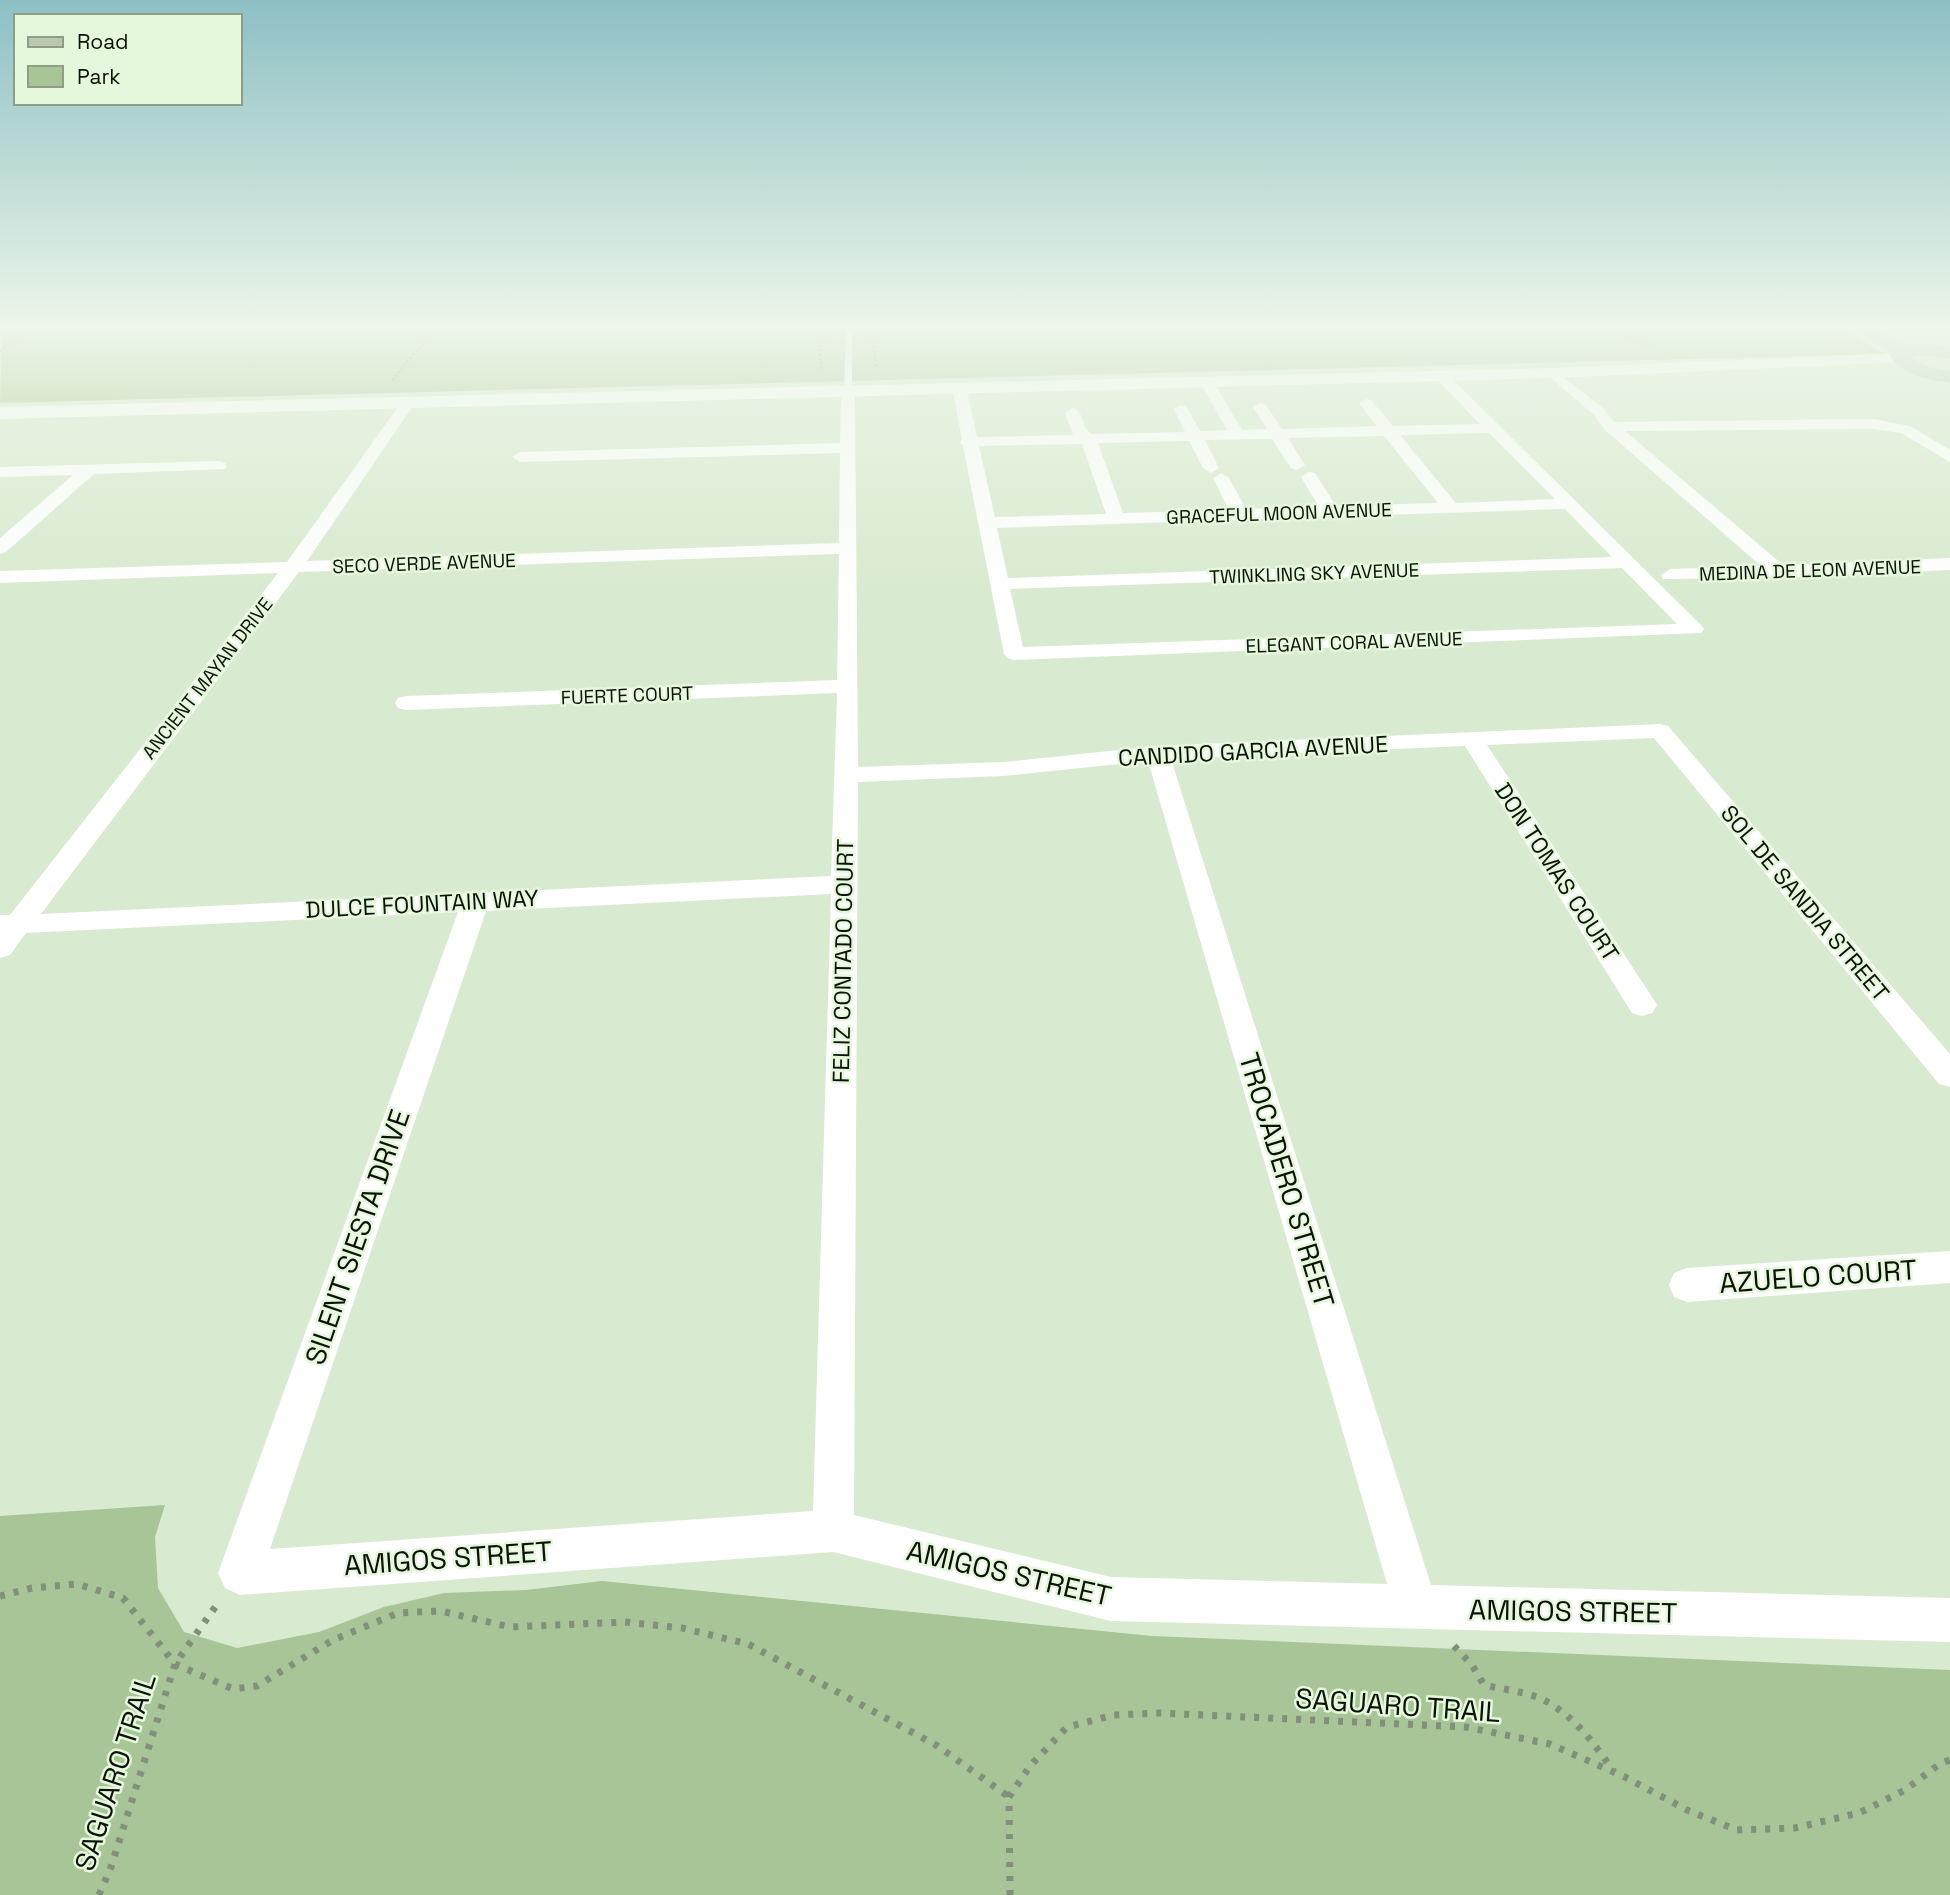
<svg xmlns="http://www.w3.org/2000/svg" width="1950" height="1895" font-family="'Space Grotesk',sans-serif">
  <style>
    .green { fill: #a7c596 }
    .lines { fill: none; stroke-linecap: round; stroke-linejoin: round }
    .path-far1 { stroke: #828f7c; stroke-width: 2.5; stroke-dasharray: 2 2.5; stroke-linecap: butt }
    .path { stroke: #828f7c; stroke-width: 7; stroke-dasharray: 5 9; stroke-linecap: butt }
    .service { fill: #fff; fill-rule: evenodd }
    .minor { fill: #fff; fill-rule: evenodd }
    .tertiary { fill: #fff; fill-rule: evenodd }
    .secondary { fill: #bac9b0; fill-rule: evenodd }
    .labels { text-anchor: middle; stroke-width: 5; stroke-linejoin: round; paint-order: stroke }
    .far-street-label { font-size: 19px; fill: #0c1209; stroke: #e5f8dc }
    .street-label { font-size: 23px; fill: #0c1209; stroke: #e5f8dc }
    .near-street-label { font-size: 28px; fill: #0c1209; stroke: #e5f8dc }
  </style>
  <rect width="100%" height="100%" fill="#d8eacf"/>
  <path class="green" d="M2,330h1843l39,24 -1884,49z
    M165,1505l-10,32 3,51 26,44 53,16 82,-16 65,-25 60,-14 82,-3 76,-9 550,55 798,34v225h-1950v-379z"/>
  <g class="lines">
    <path class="path-far1" d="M1609,330l42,16
      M1699,330h35
      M1825,330l10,8
      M871,333l6,35
      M0,351l28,-21
      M821,369l-1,-20 8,-18
      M393,380l40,-50"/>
    <path class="path" d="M0,1596l32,-8 45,-4 46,14 52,66 58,25 24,-3 76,-46 65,-27 43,-2 69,16 115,-5 57,6 66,16 188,101 73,52
      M1454,1646l18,19 12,20c17,4 36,6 53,12 34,14 57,46 77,75
      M99,1895l12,-28 64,-203 43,-61
      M1010,1895l-1,-98 21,-31 37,-39 47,-12 45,-2 307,14 84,17 75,33 64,34 48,19 58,-2 64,-15 46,-23 36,-27 9,-3"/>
    <path class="service" d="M846,330h6v60l-4,2 -4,-2z"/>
    <path class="minor" d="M1553,369l51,40 10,13 259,-3 37,7 40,24v12l-49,-29 -28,-4 -248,2 158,134 167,-7v12l-170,8 -117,1 -2,-4 9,-6 91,-3 -156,-136 -11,-15 -46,-39 -2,-3z
      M1441,372l5,1 255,252 3,4 -3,4 -687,27 -7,-2 -3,-4 -41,-208 -3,-4 2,-3 -10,-52 2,-3 5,-1 7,4 11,50 96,-2 -8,-22 8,-5c12,4 8,19 18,26l94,-2 -11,-23 7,-4 5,1 14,25 27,-1 -27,-48 7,-4 7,4 28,48 25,-1 -14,-22 7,-4 5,1 17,25 95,-3 -18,-23 7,-4 5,1 22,26 87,-2 -44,-45v-6zM1489,433l66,66 -99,4 -56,-68zM1384,436l54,67 -102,3 -21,-33 -6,-1 -8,5 18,30 -73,2 -17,-31 -8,-5 -8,5 16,32 -106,3 -25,-70 91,-2 14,27 8,5 8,-5 -14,-28 67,-1 19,29 6,2 8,-5 -17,-27zM1082,444l24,70 -111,3 -16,-71zM1565,509l47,48 -604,21 -11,-50zM1622,568l55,56 -654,23 -13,-58z
      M848,386l7,4 3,377 146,-5 153,-16 503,-22 8,2 282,328v33l-11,-3 -285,-346 -167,7 165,252 5,8 -5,8 -10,3 -10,-3 -167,-267 -294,13 260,826 519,13v44l-839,-21 -278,-69 -593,43 -15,-7 -7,-15 240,-661 -432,21 -16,22 -10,3v-43h10l268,-342 -278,10v-12l287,-9 116,-162 5,-1 7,4 -108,158 532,-18 1,-90 -320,9 -8,-5 8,-5 320,-9 1,-53zM839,554l-2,126 -431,16 -8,2 -3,5 3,5 8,2 431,-17 -6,183 -790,38 258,-342zM1148,761l239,823 -276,-7 -257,-62 4,-733 146,-6zM831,894l-18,617 -543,38 216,-638z
      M219,461l6,2 2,3 -2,3 -131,5 -88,78 -6,2v-16l73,-63 -73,2v-10z
      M1950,1251v32l-263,19 -13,-5 -5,-12 5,-12 13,-5z"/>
    <path class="tertiary" d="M1899,353l6,1 3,4 -3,4 -352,16 -1553,41v-12l1553,-39z"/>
    <path class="secondary" d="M1857,330h21l26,16 19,-2 27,3v12l-27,-4 -13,2 18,10 22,4v12c-23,-4 -46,-6 -60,-27l1,-2z"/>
  </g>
  <linearGradient id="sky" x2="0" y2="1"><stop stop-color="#8dc0c4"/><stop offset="0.55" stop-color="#edf6e9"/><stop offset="1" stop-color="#edf6e9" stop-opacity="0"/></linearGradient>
  <rect width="1950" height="595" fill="url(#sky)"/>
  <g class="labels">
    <g class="far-street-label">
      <text transform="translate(1279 513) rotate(-2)" y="7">GRACEFUL MOON AVENUE</text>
      <text transform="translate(424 563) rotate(-2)" y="7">SECO VERDE AVENUE</text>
      <text transform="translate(1810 570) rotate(-2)" y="7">MEDINA DE LEON AVENUE</text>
      <text transform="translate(1314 573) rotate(-2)" y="7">TWINKLING SKY AVENUE</text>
      <text transform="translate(1354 642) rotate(-2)" y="7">ELEGANT CORAL AVENUE</text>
      <text transform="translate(207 678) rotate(-52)" y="7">ANCIENT MAYAN DRIVE</text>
      <text transform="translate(627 695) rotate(-2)" y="7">FUERTE COURT</text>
    </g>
    <g class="street-label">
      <text transform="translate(1253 751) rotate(-3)" y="8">CANDIDO GARCIA AVENUE</text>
      <text transform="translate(1557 872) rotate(57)" y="8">DON TOMAS COURT</text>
      <text transform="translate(1805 903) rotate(50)" y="8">SOL DE SANDIA STREET</text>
      <text transform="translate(422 904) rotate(-3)" y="8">DULCE FOUNTAIN WAY</text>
      <text transform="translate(843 961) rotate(-89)" y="8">FELIZ CONTADO COURT</text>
    </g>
    <g class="near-street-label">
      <text transform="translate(1287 1180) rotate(73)" y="10">TROCADERO STREET</text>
      <text transform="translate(357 1237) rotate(-71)" y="10">SILENT SIESTA DRIVE</text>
      <text transform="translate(1818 1276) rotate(-4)" y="10">AZUELO COURT</text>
      <text transform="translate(448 1558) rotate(-4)" y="10">AMIGOS STREET</text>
      <text transform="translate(1009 1573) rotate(13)" y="10">AMIGOS STREET</text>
      <text transform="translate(1573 1611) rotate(1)" y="10">AMIGOS STREET</text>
      <text transform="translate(1398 1705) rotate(4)" y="10">SAGUARO TRAIL</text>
      <text transform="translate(115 1772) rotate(-72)" y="10">SAGUARO TRAIL</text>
    </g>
  </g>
  <rect x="14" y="14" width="228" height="91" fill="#e5f8dc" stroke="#8e9c88" stroke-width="2"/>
  <rect x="28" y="37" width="35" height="10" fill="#bac9b0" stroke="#8e9c88" stroke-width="2"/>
  <text x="77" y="49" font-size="21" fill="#0c1209">Road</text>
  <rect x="28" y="66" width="35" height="21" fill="#a7c596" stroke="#8e9c88" stroke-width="2"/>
  <text x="77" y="84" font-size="21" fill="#0c1209">Park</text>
</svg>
